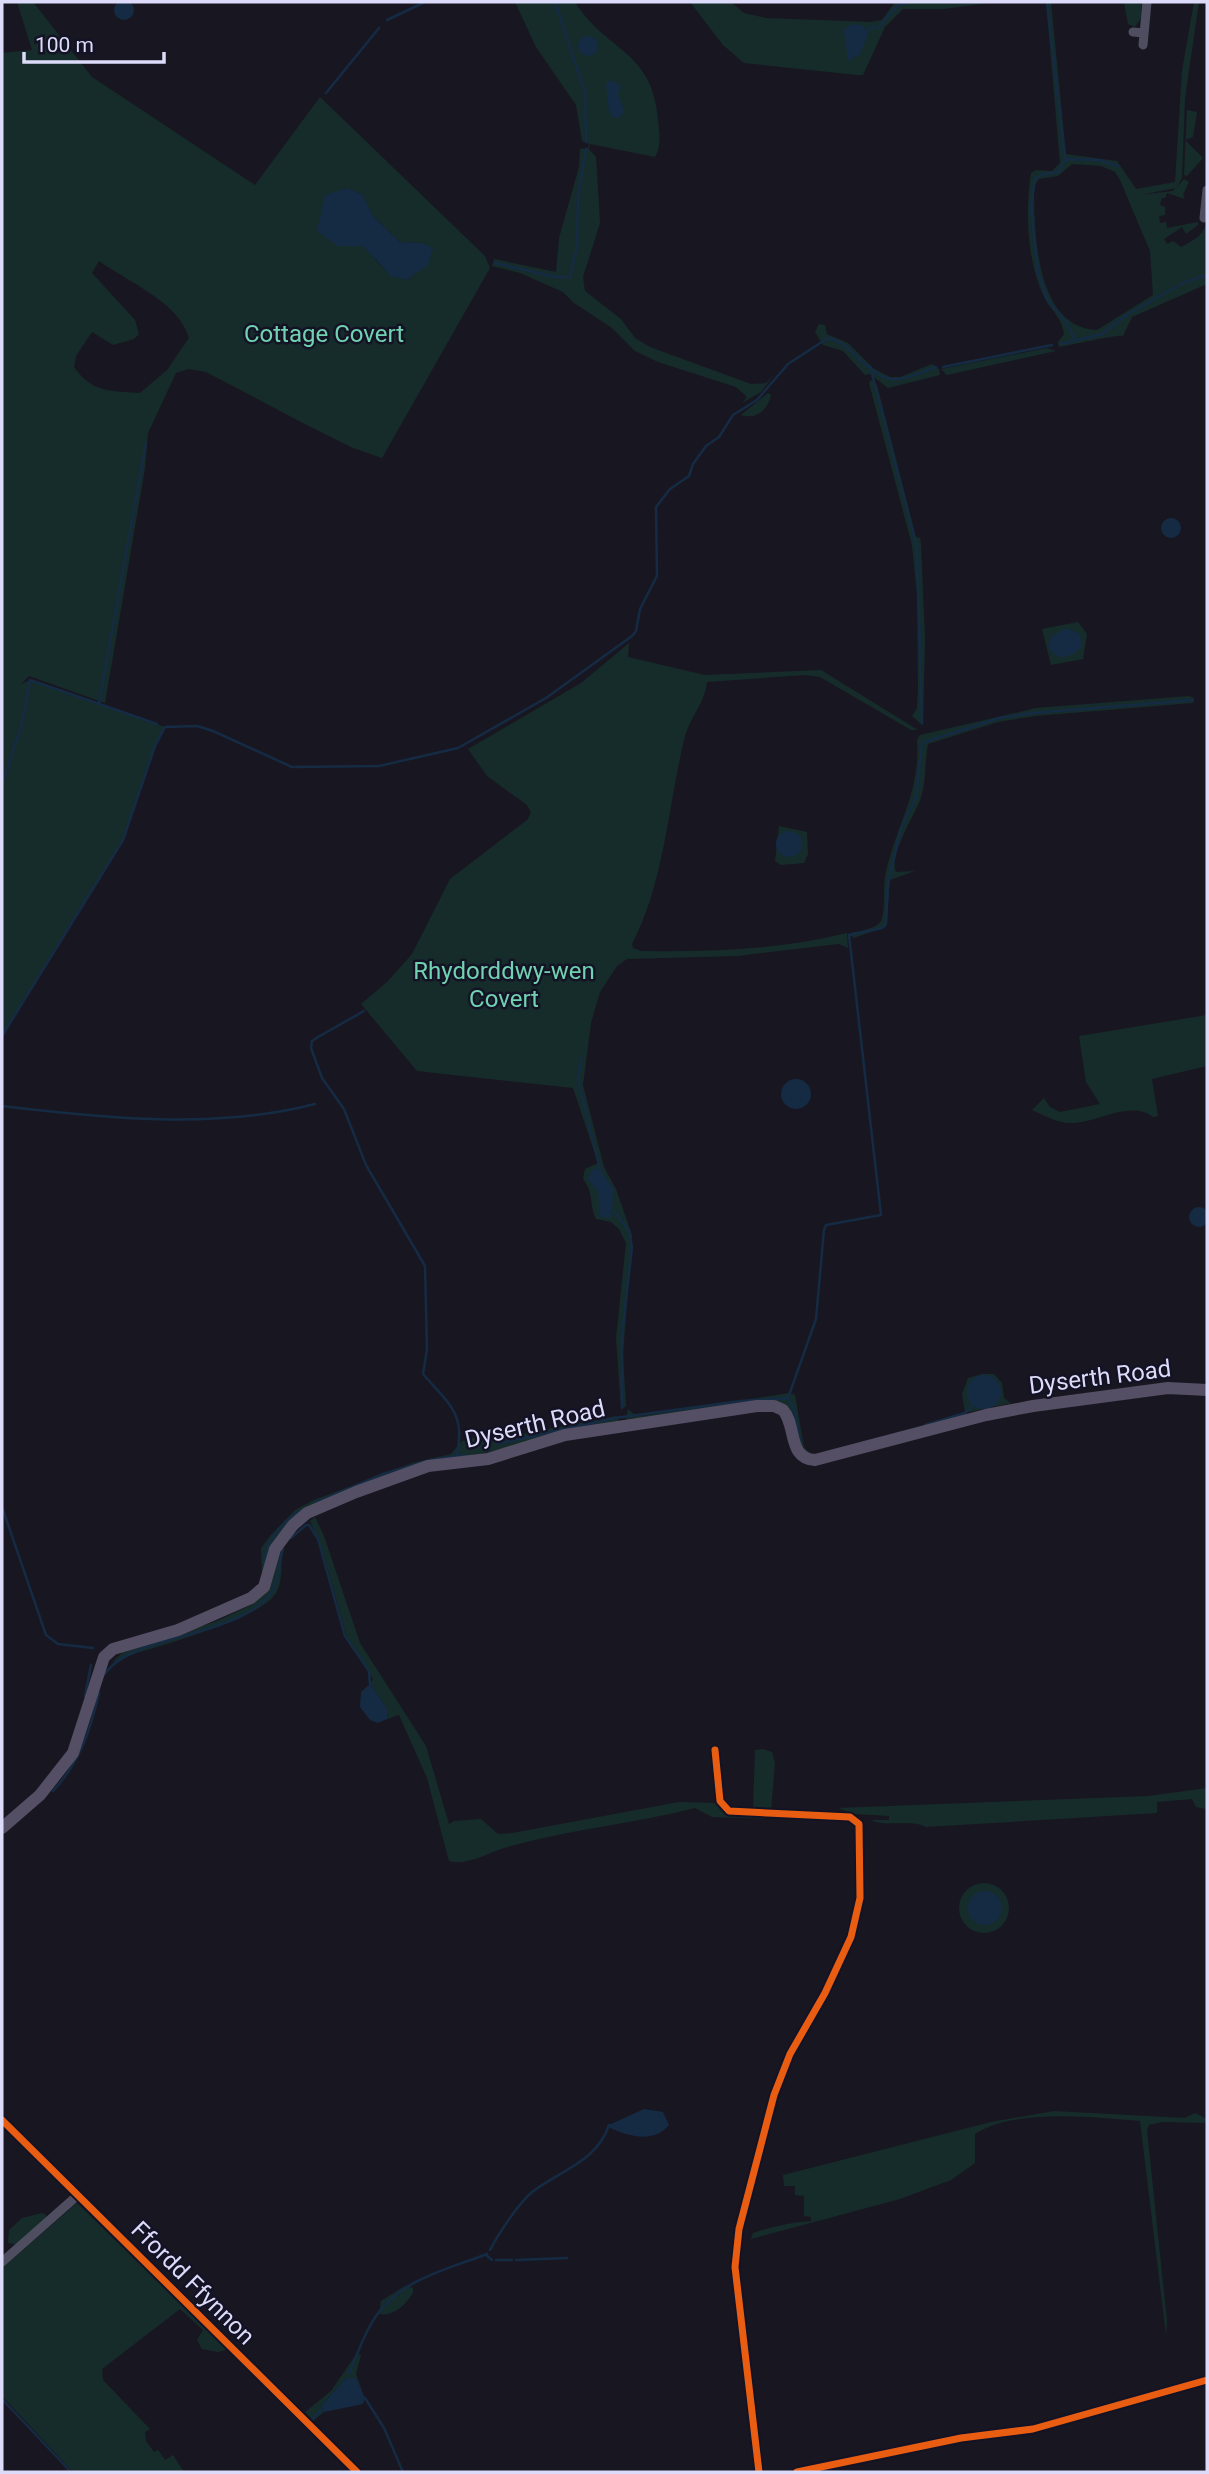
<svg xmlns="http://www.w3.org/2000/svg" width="1209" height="2474" font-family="Roboto,sans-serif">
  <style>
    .green { fill: #162c2a; fill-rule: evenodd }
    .water { fill: #152b44 }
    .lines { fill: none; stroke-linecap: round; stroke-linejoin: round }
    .stream { stroke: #152b44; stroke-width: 2.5 }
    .minor { stroke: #4e4e60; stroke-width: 9 }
    .major { stroke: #544f64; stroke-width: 12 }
    .cycleway-casing { stroke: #141325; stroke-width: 11 }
    .cycleway { stroke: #e95d12; stroke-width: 7 }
    .labels { text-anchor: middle; stroke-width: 5; stroke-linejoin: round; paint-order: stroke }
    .park-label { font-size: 24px; fill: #70d2b0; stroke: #141325 }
    .street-label { font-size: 24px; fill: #dcdcfa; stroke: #141325 }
  </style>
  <rect width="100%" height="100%" fill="#181721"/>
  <path class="green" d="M17,2h16l59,75 163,108 65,-88 165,159 5,12 -108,190 -29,-10 -54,-27 -93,-49 -17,-3 -13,4 -28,60 -3,35 -40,235 -76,-27 -8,8 9,-4 135,47 -10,19 -32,94 -121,196v-983l30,-3zM348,188l15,7 9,20 28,27 22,1 -5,29 -11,8c-41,-12 -48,-55 -58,-92zM99,261c29,21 80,41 90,77l-22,32 -27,23c-29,-2 -48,0 -66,-26l2,-11 16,-24 21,13 21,-6 5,-5 -4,-14 -43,-47z
    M515,2h60c31,50 78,48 83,118 1,12 4,26 -3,37l-65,-13 -1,5 7,8 4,66 -17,54 2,14 36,28 14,19 15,9 101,37 15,-1 9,-10 -14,19 -19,11 5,-6 -11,-10 -78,-25 -23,-11 -23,-23 -38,-25 -11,-11 -43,-19 -28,-7 2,-7 62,13 3,-34 20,-71 1,-18 8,-1 1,-4 -7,-3 -6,-36 -40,-58z
    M690,2h41l13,11 22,5 105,4 11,-2 13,-18h100l-51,7h-41l-18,18 -22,48h-6l-113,-12 -21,-18z
    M1046,2h5l15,152 51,7 19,28 39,-7 7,-111 12,-69h5l-14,96 -3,80 -6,10 -36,7 33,-4 11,-12 5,3 -6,13 2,4 -18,-6 -2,5h-3l-2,7 5,2v8l-6,1 1,7 6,-1 1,6 31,-6v3l-12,9 -4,-7 -18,12 3,5 6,-3 8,6c13,-7 25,-12 26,-29v66l-75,33 -9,19c-6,-2 -51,9 -64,11l-1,-5 6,-8c-2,-17 -13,-23 -20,-37 -17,-36 -19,-85 -13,-124l5,-3 16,1 8,-8zM1072,164l29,2 14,6 5,8 30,71 3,44 -56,35c-62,-2 -63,-100 -63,-144l5,-7 19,-3z
    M1124,2h18l-1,16 -6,9 -7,-3z
    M1187,110l10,2 -4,25 -8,3 18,18 -16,18 -3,-1z
    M819,324l6,1 2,9 21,9 25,25 17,9h10l32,-13 7,5 1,6 -52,13 -18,-14 -5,1 -22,-24 -20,-6 -8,-13z
    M1047,348l9,3 -109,24 -6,-6z
    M871,380l6,5 39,152 4,1 1,6 4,94 -2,88 -11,-10 5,-8 1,-20 -1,-93 -5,-50 -43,-162z
    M768,393l3,2c-3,15 -15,25 -30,20z
    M1078,622l9,12 -4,25 -32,6 -9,-36z
    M629,643l-1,14 77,18 116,-5 97,60h-7l-91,-53 -15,-2 -98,7c-2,20 -17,36 -22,54 -17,68 -20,145 -53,208l1,4 8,3c69,1 137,-1 206,-18l1,15 -9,-4 -102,12 -110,3 -10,7 -17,26 -9,31 -8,62 21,82 12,22 16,46 -9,120 3,51 -5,4 -5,-72 10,-95 -7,-14 -8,-7 -15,-3c-7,-14 -2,-27 -13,-40l2,-10 13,-6 -25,-75 -156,-17 -56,-67 27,-23 24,-27 38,-75 77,-59 4,-7 -4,-8 -40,-29 -19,-27 113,-66z
    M1189,696l5,2 -1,5 -158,13 -37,6 -70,22c-4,20 -1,43 -10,61 -7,15 -29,52 -22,67l19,-1 -25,9 -4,47 -33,11 -2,-5c8,-2 25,-4 30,-12 5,-10 2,-32 4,-44 10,-51 36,-83 32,-137l3,-5 116,-27z
    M779,826l28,6 1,22 -4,9 -23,2 -6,-4z
    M1207,1015v51l-55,13 6,37 -5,1c-22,-17 -55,5 -79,6 -16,1 -28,-7 -42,-13l12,-12 6,9 10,5 40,-8 -14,-22 -7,-46z
    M982,1374h12l8,9 2,15 7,5 -46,10 -3,-19 6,-16z
    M789,1393l6,2 9,52 7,7 -10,-6 -12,-40 -163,11 2,-10 6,5 8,2z
    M616,1416l3,5 -156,37 -165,59 -36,61 -1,-30 9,-12 25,-26 19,-10 98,-37 39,-9 11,-13 10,-3h28z
    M315,1517l9,19 36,107 66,103 23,78 5,-3 27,-2 17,15 14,-1 167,-31 37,1 9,10 43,6 -56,-2 -17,-9c-61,16 -125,21 -184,38 -18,4 -44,21 -62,15l-22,-83 -28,-63 -12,4 1,-9 -18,-26 3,-5 -25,-38 -26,-92 -12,-28z
    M282,1550c-1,13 1,32 -6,43 -19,30 -128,54 -164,69l11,-10 94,-31 36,-17z
    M763,1749l9,3 3,11 -4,48 -15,-1 -3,-3 2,-57z
    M1207,1788v21l-11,-2 -4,-8 -35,3v11l-231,14c-17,-9 -38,1 -55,-7h18v-4l-34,-2 -17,-6 310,-12z
    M959 1908a25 25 0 1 1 50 0a25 25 0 1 1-50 0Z
    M1054,2111l131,7 10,-5 12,6 -3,4 -41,-1 -14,3 -2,5 20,191 -1,14 -26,-214c-46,-4 -126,-13 -165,13v29l-24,17 -51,19 -149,40 2,-6c17,-6 42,-11 58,-12v-4l-7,-1v-20l-9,-1v-9h-11l-1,-11 208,-53z
    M77,2203l152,146 -11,3 -16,-3 -5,-9 6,-10 -23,-21 -78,60 1,11 47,49 -5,3 1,9 8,11 4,-2 7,10 8,-5 11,17h-111l-71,-76v-128z
    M42,2213l4,2v4l-28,26 -10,-2 1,-13 13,-12z
    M405,2286l8,2v5c-8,12 -19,24 -34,21l2,-13z
    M357,2353l4,2 -5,19 8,22 -8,-18h-10l-25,28 3,6 -11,9 -8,-9 26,-21z"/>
  <path class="water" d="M114 10a10 10 0 1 1 20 0a10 10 0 1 1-20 0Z
    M852,24l12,2 4,8 -8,20 -12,7 -4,-31z
    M578 46a10 10 0 1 1 20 0a10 10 0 1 1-20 0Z
    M610,80l11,6 -3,9 7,17 -6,6h-5l-5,-6 -3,-28z
    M348,188l15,7 9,20 28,27 22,1 11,5 -5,17 -22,15 -15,-4 -28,-30h-25l-21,-15 8,-36z
    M1161 528a10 10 0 1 1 20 0a10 10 0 1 1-20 0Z
    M1066,628l14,6 2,13c-11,10 -25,16 -34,0l3,-10z
    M776 844a13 13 0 1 1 26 0a13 13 0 1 1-26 0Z
    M781 1094a15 15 0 1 1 30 0a15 15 0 1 1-30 0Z
    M592,1169h8l14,21 -3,28 -11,-1 -2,-25 -10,-13z
    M1189 1217a10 10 0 1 1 20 0a10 10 0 1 1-20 0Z
    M967 1392a17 17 0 1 1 34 0a17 17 0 1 1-34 0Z
    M370,1684l18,26 -1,9 -9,4 -8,-3 -10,-13 1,-15z
    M968 1908a17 17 0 1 1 34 0a17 17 0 1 1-34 0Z
    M644,2109l19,3 6,13c-16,19 -40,11 -59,3l-1,-3z
    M346,2378h10l9,20 -2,6 -39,8 -3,-6z"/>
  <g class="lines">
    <path class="stream" d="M555,2l30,91 1,49
      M926,2h48
      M1047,2l18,157 -6,13 -16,2 -8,5 -4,28 7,66 10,28 19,22 8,17
      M387,20l38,-18
      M878,28l20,-23 13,-3
      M868,30l7,-4
      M326,93l53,-65
      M1065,159l34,1 19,6
      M495,263l60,14h15l7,-30 1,-51 8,-47
      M1060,344l42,-10 26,-20 57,-32 22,-7
      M870,366l47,182 5,175
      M943,367l109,-22
      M99,703l47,-260
      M2,785l20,-62 8,-43 127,44
      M364,1011l-46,26 -6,4 -1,7 11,30 22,31 22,56 59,101 2,83 -4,25c25,29 43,39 34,80
      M2,1036l121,-196 32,-94 10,-19 32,-1 16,5 79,36 87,-1 79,-18 88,-50 86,-62 4,-5 4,-22 17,-33 -1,-69 14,-18 19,-13 4,-12 13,-18 13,-9 14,-22 24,-15 31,-36 40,-26c27,5 42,45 70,41 13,-1 26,-8 38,-12
      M581,1057l-3,23 22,89
      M2,1106c100,12 213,24 313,-2
      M614,1211l15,20 3,16 -10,89v71
      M925,1425l40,-12 8,-8
      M800,1441l-5,-29 -7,-14 28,-79 8,-89 2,-5 55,-10 -32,-280 33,-7 4,-4 2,-40 13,-56 15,-30 6,-55 77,-25 34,-5 160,-13
      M496,1444l119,-26 126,-17 47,-3
      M430,1460l34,-5
      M315,1503l68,-29 40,-12
      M2,1507l44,128 12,9 35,4
      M291,1538l15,-13h3l9,14 27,97 24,35 1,13
      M264,1567c-1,-23 17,-44 36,-56
      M105,1674c25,-39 128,-36 164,-78 10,-12 9,-33 14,-47
      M85,1696l6,-31
      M53,1791c27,-29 37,-60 46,-98
      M490,2250c9,-17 28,-46 42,-58 27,-21 65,-30 77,-67
      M486,2255l6,5
      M496,2260h16
      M516,2260l51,-2
      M349,2373c7,-15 12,-31 20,-45 23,-47 74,-57 118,-74
      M365,2398l19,30 19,44
      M2,2399l69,73
      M312,2419l10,-9"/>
    <path class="minor" d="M1133,32l11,1
      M1143,45l4,-43
      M1204,218l3,-28
      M715,1750l5,51 9,10 121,6 9,7 1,74 -9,39 -26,56 -35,61 -16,41 -35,134 -4,38 24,205
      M2,2120l355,352
      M2,2262l76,-67
      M797,2472l164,-34 72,-9 174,-49"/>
    <path class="major" d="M2,1828l38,-33 33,-42 31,-96 9,-8 65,-19 73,-32 13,-11 11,-38 18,-24 14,-12 49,-21 72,-26 60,-7 77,-24 192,-29h17l9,4c14,16 4,48 32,50l171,-45 47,-9 135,-18 39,2"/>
    <g class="cycleway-casing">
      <path id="cycleway" d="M715,1750l5,51 9,10 121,6 9,7 1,74 -9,39 -26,56 -35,61 -16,41 -35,134 -4,38 24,205
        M2,2120l355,352
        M797,2472l164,-34 72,-9 174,-49"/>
    </g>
    <use href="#cycleway" class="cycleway"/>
  </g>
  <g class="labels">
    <g class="park-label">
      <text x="324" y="342">Cottage Covert</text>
      <text x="504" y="979">Rhydorddwy-wen<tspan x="504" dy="28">Covert</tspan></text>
    </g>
    <g class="street-label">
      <text transform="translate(1100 1377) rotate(-7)" y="8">Dyserth Road</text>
      <text transform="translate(535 1424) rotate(-13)" y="8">Dyserth Road</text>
      <text transform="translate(193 2283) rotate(45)" y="8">Ffordd Ffynnon</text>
    </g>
  </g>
  <rect width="1209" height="2474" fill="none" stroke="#dcdcfa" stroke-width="7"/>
  <path d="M24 52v10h140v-10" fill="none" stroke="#dcdcfa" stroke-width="3.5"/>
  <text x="35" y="52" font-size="21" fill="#dcdcfa" stroke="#141325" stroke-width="5" paint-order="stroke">100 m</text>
</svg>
